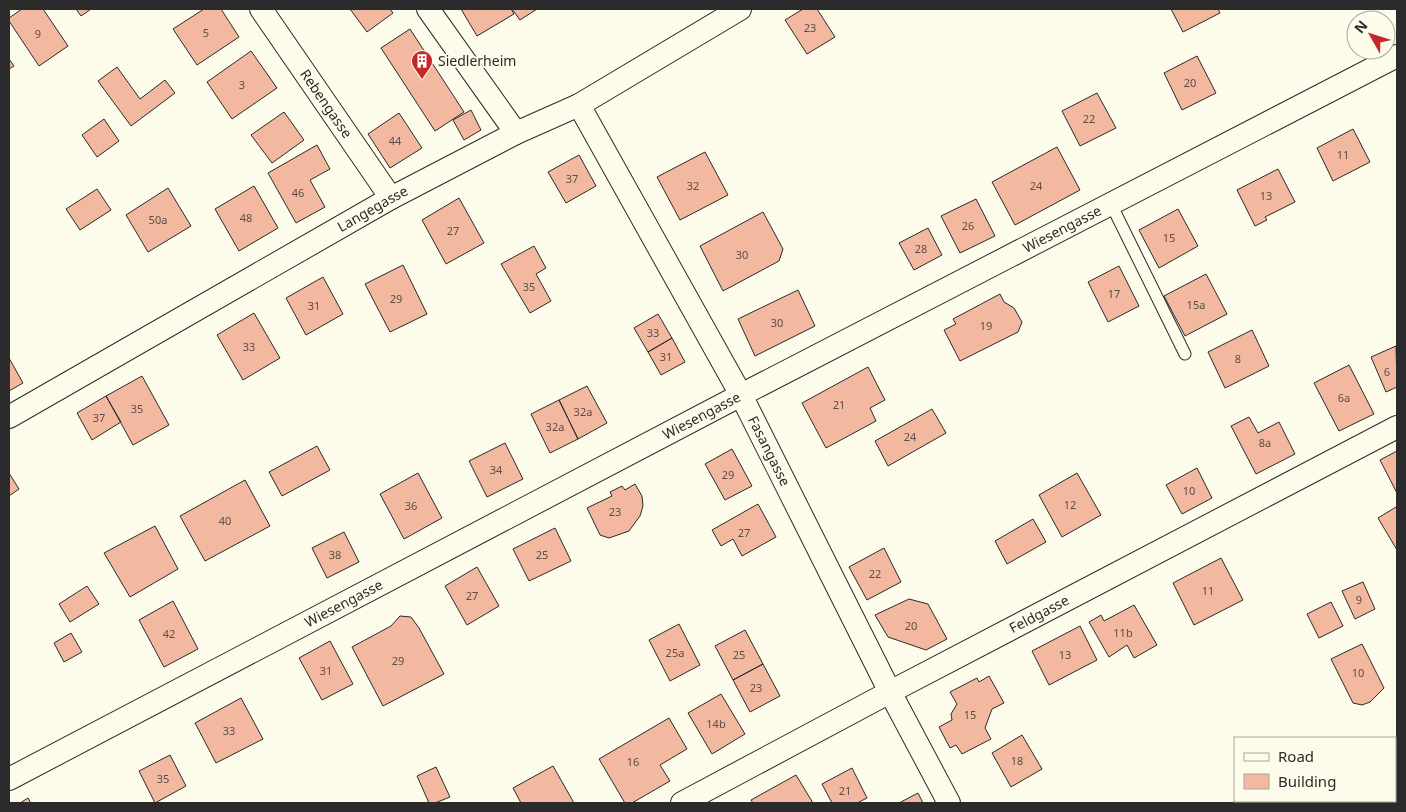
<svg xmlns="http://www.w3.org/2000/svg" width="1406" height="812" font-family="'Noto Sans',sans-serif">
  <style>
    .building { fill: #f2b8a0; stroke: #2b2b2b }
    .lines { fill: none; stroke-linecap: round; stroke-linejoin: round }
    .lane-casing { stroke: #2b2b2b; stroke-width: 13 }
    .street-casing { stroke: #2b2b2b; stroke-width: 24 }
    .lane { stroke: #fdfbea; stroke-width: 11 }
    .street { stroke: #fdfbea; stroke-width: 22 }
    .labels { text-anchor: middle; stroke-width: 4; stroke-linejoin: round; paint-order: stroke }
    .number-label { font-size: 11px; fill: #5d4e48 }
    .poi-label { font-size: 14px; fill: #2b2b2b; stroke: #fdfbea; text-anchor: start }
    .street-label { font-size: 14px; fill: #2b2b2b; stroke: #fdfbea }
  </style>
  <rect width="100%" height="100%" fill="#fdfbea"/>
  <path class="building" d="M22,9h21l25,37 -29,20 -30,-45v-3z
    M76,9h15l-10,7z
    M204,9h17l18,28 -42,28 -24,-36z
    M350,9h40l3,4 -26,19z
    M461,9h50l3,5 -37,22z
    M512,9h25l-17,11z
    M803,9h14l18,28 -28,17 -22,-34z
    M1171,9h47l2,4 -37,19z
    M410,29l54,83 -29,19 -54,-83z
    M251,51l26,37 -45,31 -25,-37z
    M1197,56l19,37 -34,17 -18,-37z
    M9,59l5,7 -5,3z
    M117,67l23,32 25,-19 10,13 -44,33 -33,-45z
    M1097,93l19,35 -36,18 -18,-35z
    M471,110l10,20 -17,10 -11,-20z
    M284,112l20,28 -32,23 -21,-28z
    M399,113l23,35 -32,20 -22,-34z
    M104,119l15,22 -22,16 -15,-22z
    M1353,129l17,33 -37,19 -16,-33z
    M317,145l13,24 -20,11 15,27 -29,16 -28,-50z
    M1057,147l23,43 -65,35 -23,-43z
    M705,152l23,43 -48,25 -23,-43z
    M579,155l17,31 -30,17 -18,-31z
    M1278,169l17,33 -30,15 2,3 -12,6 -18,-36z
    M254,186l24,42 -39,23 -24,-42z
    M168,188l23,38 -43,26 -22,-37z
    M97,189l14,21 -31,20 -14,-21z
    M459,198l25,45 -38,21 -24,-44z
    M976,199l19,37 -35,17 -19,-37z
    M1178,209l20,37 -39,22 -20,-38z
    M763,212l20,37 -4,12 -56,30 -23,-45z
    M928,228l14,27 -28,15 -15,-27z
    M534,246l12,22 -10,6 15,27 -21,12 -29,-49z
    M403,265l24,49 -37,18 -25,-48z
    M1119,266l20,40 -31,16 -20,-40z
    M1206,274l21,40 -42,22 -21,-40z
    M323,277l20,37 -37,21 -20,-37z
    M798,290l17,36 -60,30 -17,-37z
    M1000,294l4,8 10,6 8,14 -4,10 -58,29 -16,-31 12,-6 -3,-5z
    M254,313l26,45 -37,22 -26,-45z
    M658,314l14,24 -24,14 -14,-24z
    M1252,330l17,36 -44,22 -17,-36z
    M672,338l13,24 -24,13 -13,-23z
    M1396,346l1,41 -11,5 -15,-35z
    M9,358l14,25 -14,8z
    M1349,365l25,49 -35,17 -25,-48z
    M868,367l17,33 -15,8 6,13 -50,27 -24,-45z
    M142,376l27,49 -36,20 -27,-49z
    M587,386l20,37 -29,16 -19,-39z
    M106,396l15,26 -29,18 -15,-27z
    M559,400l19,39 -28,14 -19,-39z
    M932,409l14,24 -58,33 -13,-25z
    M1249,417l9,16 21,-11 16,32 -39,20 -25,-48z
    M505,443l18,36 -36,18 -18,-36z
    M317,446l13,24 -48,26 -13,-24z
    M732,449l20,37 -27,14 -20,-36z
    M1397,451v42l-17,-33z
    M1197,468l15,30 -30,16 -16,-29z
    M9,473l10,16 -10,7z
    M418,473l24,45 -38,21 -24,-45z
    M1077,473l24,42 -39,22 -23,-42z
    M245,480l25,46 -65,35 -25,-45z
    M635,484l7,12 1,10 -3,10 -11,15 -20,7 -9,-3 -13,-27 25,-12 -2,-4 12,-6 3,4z
    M758,504l18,33 -34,19 -9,-17 -12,7 -9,-16z
    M1396,507l1,2v41l-19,-32z
    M1033,519l13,23 -39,22 -12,-23z
    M155,526l23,43 -48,28 -26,-44z
    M555,528l16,33 -42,20 -16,-32z
    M344,532l15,30 -32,16 -15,-30z
    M884,548l17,34 -34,18 -18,-33z
    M1221,558l22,42 -49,25 -21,-42z
    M477,567l22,39 -32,19 -22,-39z
    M1363,582l12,27 -20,10 -13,-28z
    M87,586l12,18 -29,18 -11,-18z
    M909,599l19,5 19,35 -21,11 -38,-13 -13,-22z
    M173,601l25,48 -34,18 -25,-47z
    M1331,602l12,24 -24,12 -12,-24z
    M1134,605l23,40 -23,13 -7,-13 -18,12 -20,-35 12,-7 3,6z
    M400,616l11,1 8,11 25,46 -61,32 -31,-59 39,-21z
    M679,624l21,41 -30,16 -21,-41z
    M1080,626l17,34 -48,25 -17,-34z
    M745,630l18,34 -30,16 -18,-34z
    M71,633l11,19 -18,10 -10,-19z
    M330,641l23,43 -31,16 -23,-42z
    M1362,644l22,44 -14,14 -8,3 -9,-2 -22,-44z
    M763,664l17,32 -30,16 -17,-32z
    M989,676l15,27 -12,6 -7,19 6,11 -29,15 -6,-9 -6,3 -11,-21 13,-7 -1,-6 6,-10 -7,-12 27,-14 2,4z
    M721,694l24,40 -33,20 -24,-41z
    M241,698l22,41 -47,24 -21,-40z
    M669,718l18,31 -27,16 10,16 -38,22h-7l-26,-44z
    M1022,735l20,34 -31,18 -19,-34z
    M170,755l16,31 -31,17 -16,-32z
    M553,766l21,37h-53l-8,-15z
    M436,767l14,30 -15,6h-6l-12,-27z
    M852,768l15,30 -10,5h-25l-10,-19z
    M796,775l17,28h-60l-2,-3z
    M918,793l5,10h-24z
    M28,798l3,5h-11z
    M1251,801h64l2,2h-65z"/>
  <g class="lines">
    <g class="lane-casing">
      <path id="lane" d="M1111,204l74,150"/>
    </g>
    <g class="street-casing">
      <g id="street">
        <path id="s1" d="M261,9l130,189"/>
        <path d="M428,9l88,124"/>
        <path id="s2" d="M579,105l162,290 149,297 59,111"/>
        <path id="s3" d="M9,417l382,-219 125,-65 63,-28 161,-96"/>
        <path id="s4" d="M9,779l732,-384 656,-339"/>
        <path d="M1395,793l2,-1"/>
        <path id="s5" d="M682,803l208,-111 507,-265"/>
        <path d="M1375,803l5,-2"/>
      </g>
    </g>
    <use href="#lane" class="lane"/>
    <use href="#street" class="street"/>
  </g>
  <defs>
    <g id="building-pin" transform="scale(1.125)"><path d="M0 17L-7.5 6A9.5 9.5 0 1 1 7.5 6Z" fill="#c62828" stroke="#fdfbea"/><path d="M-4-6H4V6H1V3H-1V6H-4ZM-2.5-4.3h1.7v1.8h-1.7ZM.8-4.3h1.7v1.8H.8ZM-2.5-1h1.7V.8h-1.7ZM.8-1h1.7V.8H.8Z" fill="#fff"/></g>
  </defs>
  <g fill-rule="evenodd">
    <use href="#building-pin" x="422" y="61"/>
  </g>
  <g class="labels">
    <g class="number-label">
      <text x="810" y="32">23</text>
      <text x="206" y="37">5</text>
      <text x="38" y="38">9</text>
      <text x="1190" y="87">20</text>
      <text x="242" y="89">3</text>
      <text x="1089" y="123">22</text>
      <text x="395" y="145">44</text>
      <text x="1343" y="159">11</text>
      <text x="572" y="183">37</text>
      <text x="693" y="190">32</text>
      <text x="1036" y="190">24</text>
      <text x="298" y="197">46</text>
      <text x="1266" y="200">13</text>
      <text x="246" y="222">48</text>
      <text x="158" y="224">50a</text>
      <text x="968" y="230">26</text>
      <text x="453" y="235">27</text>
      <text x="1169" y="242">15</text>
      <text x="921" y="253">28</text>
      <text x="742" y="259">30</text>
      <text x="529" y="291">35</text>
      <text x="1114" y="298">17</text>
      <text x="396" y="303">29</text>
      <text x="1196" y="309">15a</text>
      <text x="314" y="310">31</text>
      <text x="777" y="327">30</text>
      <text x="986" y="330">19</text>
      <text x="653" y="337">33</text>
      <text x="249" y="351">33</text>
      <text x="666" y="361">31</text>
      <text x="1238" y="363">8</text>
      <text x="1387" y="376">6</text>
      <text x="1344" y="402">6a</text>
      <text x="839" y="409">21</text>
      <text x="137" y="413">35</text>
      <text x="583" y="416">32a</text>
      <text x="99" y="422">37</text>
      <text x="555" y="431">32a</text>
      <text x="910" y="441">24</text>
      <text x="1265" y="447">8a</text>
      <text x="496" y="474">34</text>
      <text x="728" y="479">29</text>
      <text x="1189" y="495">10</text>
      <text x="1070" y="509">12</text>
      <text x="411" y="510">36</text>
      <text x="615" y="516">23</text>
      <text x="225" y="525">40</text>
      <text x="744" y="537">27</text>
      <text x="335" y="559">38</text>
      <text x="542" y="559">25</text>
      <text x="875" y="578">22</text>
      <text x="1208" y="595">11</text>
      <text x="472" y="600">27</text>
      <text x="1359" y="604">9</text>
      <text x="911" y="630">20</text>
      <text x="1123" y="637">11b</text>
      <text x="169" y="638">42</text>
      <text x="675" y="657">25a</text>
      <text x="739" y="659">25</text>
      <text x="1065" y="659">13</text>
      <text x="398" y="665">29</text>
      <text x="326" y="675">31</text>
      <text x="1358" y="677">10</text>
      <text x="756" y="692">23</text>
      <text x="970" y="719">15</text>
      <text x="716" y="728">14b</text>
      <text x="229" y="735">33</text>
      <text x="1017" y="765">18</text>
      <text x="633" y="766">16</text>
      <text x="163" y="783">35</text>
      <text x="845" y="795">21</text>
    </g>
    <g class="poi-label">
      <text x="438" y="66">Siedlerheim</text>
    </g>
    <g class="street-label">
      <text dy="5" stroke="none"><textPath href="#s1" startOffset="115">Rebengasse</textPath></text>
      <text dy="5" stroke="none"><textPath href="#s3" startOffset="419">Langegasse</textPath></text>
      <text dy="5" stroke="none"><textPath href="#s4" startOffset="1188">Wiesengasse</textPath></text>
      <text dy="5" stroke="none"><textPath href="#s4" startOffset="782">Wiesengasse</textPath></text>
      <text dy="5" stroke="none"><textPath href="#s2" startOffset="395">Fasangasse</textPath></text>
      <text dy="5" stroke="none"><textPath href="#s4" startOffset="378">Wiesengasse</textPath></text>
      <text dy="5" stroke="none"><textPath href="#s5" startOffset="404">Feldgasse</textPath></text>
    </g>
  </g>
  <rect width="1406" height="812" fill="none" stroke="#2b2b2b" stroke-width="20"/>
  <rect x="1234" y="737" width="162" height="65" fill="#fdfbea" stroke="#a9a89e"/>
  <rect x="1244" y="753" width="25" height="8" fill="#fdfbea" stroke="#a9a89e"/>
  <text x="1278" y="762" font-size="15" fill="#2b2b2b">Road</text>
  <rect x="1244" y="774" width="25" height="15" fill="#f2b8a0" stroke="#a9a89e"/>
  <text x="1278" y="787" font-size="15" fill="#2b2b2b">Building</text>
  <g transform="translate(1371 35) rotate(309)"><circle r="24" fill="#fdfbea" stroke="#a9a89e"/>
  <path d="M0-4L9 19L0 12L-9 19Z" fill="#c62828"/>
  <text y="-8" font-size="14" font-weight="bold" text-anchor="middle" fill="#2b2b2b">N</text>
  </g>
</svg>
